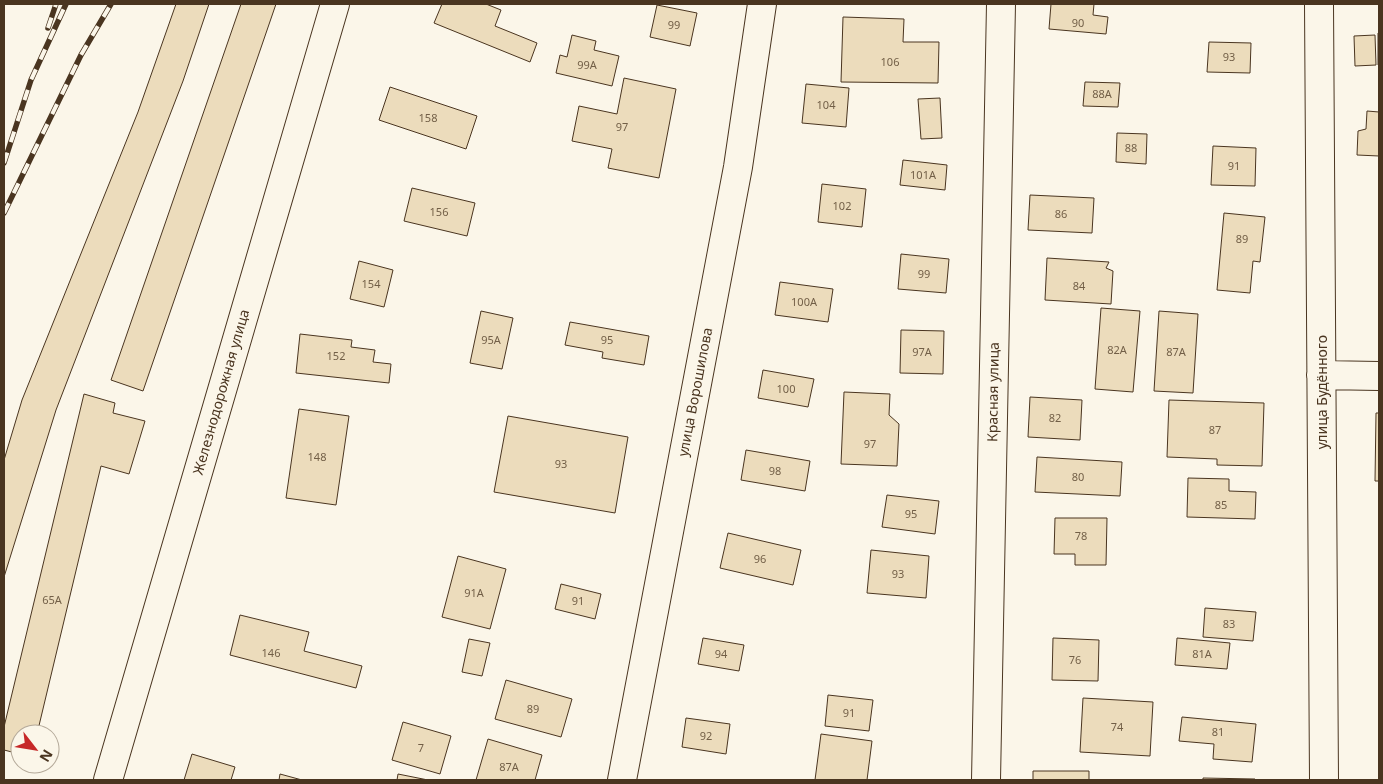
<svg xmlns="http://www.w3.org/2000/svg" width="1383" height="784" font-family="'Noto Sans',sans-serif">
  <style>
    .building { fill: #ecdcbc; stroke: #4a3520 }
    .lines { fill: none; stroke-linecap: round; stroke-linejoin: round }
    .minor-casing { stroke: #4a3520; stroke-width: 30 }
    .major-casing { stroke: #4a3520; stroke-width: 30 }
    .minor { stroke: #fbf6e9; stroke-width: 28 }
    .major { stroke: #fbf6e9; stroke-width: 28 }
    .rail-casing { stroke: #4a3520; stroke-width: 5.5 }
    .rail { stroke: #fbf6e9; stroke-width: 4; stroke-dasharray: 11; stroke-linecap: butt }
    .labels { text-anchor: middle; stroke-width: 4; stroke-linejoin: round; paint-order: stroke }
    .number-label { font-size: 11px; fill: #725f47 }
    .street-label { font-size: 14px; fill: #4a3520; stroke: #fbf6e9 }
  </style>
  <rect width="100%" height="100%" fill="#fbf6e9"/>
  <path class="building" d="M176,4h33l-26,77 -127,329 -52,167v-117l18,-60 116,-288z
    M241,4h35l-133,387 -32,-11z
    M442,4h44l15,6 -6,16 42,17 -7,19 -96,-39z
    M1051,4h43l-1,11 15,2 -2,17 -57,-5z
    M657,5l40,8 -7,33 -40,-9z
    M843,17l61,2 -1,23h36l-1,41 -97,-1z
    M1378,33h1v32h-1z
    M572,35l24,6 -2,9 25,6 -7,30 -56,-13 4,-18 7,2z
    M1375,35l1,30 -21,1 -1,-30z
    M1209,42l42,1 -1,30 -43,-1z
    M624,78l52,11 -17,89 -51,-10 4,-19 -40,-8 7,-35 38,8z
    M1085,82l35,1 -2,24 -35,-1z
    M806,84l43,4 -3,39 -44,-4z
    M390,87l87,29 -11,33 -87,-29z
    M940,98l2,40 -21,1 -3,-40z
    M1367,111l12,1v44l-22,-1 1,-24 8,-2z
    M1117,133l30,1 -1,30 -30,-2z
    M1213,146l43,2 -1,38 -44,-1z
    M903,160l44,5 -2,25 -45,-5z
    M822,184l44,5 -4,38 -44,-5z
    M412,188l63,15 -8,33 -63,-15z
    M1030,195l64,3 -2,35 -64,-3z
    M1224,213l41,4 -5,45 -7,-1 -3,32 -33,-3z
    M901,254l48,5 -3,34 -48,-4z
    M1047,258l62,4 -3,6 7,3 -2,33 -66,-4z
    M359,261l34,9 -9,37 -34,-8z
    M780,282l53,7 -5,33 -53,-7z
    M1101,308l39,3 -7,81 -38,-3z
    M481,311l32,7 -11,51 -32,-6z
    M1159,311l39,3 -5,79 -39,-2z
    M570,322l79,14 -5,29 -42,-7 1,-6 -38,-7z
    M901,330l43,1 -1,43 -43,-1z
    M300,334l52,6 -1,7 24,3 -2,12 18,2 -2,19 -93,-10z
    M763,370l51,9 -6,28 -50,-9z
    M844,392l46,2 -1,21 10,9 -2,42 -56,-2z
    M84,394l31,9 -2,10 32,8 -16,53 -28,-8 -64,268h-17v20l-16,-4v-23z
    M1030,397l52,3 -2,40 -52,-3z
    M1169,400l95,3 -2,63 -45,-1v-6l-50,-2z
    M299,409l50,7 -13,89 -50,-7z
    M1376,413h3v68h-4z
    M508,416l120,21 -13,76 -121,-21z
    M746,450l64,11 -5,30 -64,-11z
    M1037,457l85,5 -2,34 -85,-4z
    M1188,478l41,1v12l27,1 -1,27 -68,-2z
    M887,495l52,6 -4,33 -53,-7z
    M1055,518h52l-1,47h-31v-11h-21z
    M728,533l73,17 -8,35 -73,-17z
    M871,550l58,6 -3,42 -59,-5z
    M458,556l48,13 -16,60 -48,-12z
    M561,584l40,10 -6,25 -40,-10z
    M1205,608l51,4 -3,29 -50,-4z
    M240,615l69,17 -5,19 58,15 -6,22 -126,-33z
    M703,638l41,7 -5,26 -41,-7z
    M1053,638l46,2 -1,41 -46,-1z
    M1177,638l53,5 -3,26 -52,-4z
    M469,639l21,4 -8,33 -20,-4z
    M506,680l66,19 -11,38 -66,-18z
    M828,695l45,5 -4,31 -44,-5z
    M1083,698l70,4 -3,54 -70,-4z
    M1182,717l74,7 -4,38 -39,-3 1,-15 -35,-3z
    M686,718l44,6 -4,30 -44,-7z
    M403,722l48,14 -11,38 -48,-14z
    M821,734l51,7 -5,39h-52z
    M488,739l54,16 -7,25h-59z
    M192,754l43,13 -4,13h-47z
    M1033,771h56v9h-56z
    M280,774l22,6h-23z
    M398,774l30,6h-31z
    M1203,778l52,1v1h-52z"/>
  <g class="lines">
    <g class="minor-casing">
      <path id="minor" d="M1319,4l5,776
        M1321,375l58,1
        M622,780l116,-613 24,-163
        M986,780l15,-776"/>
    </g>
    <g class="major-casing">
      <path id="major" d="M108,780l227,-776"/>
    </g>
    <use href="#minor" class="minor"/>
    <use href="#major" class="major"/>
    <g class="rail-casing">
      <path id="rail" d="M48,28l8,-24
        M4,163l27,-83 35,-76
        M4,213l77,-158 30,-51"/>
    </g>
    <use href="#rail" class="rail"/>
  </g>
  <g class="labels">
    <g class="number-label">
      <text x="1078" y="27">90</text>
      <text x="674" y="29">99</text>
      <text x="1229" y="61">93</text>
      <text x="890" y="66">106</text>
      <text x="587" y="69">99А</text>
      <text x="1102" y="98">88А</text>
      <text x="826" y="109">104</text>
      <text x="428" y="122">158</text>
      <text x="622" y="131">97</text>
      <text x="1131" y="152">88</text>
      <text x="1234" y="170">91</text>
      <text x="923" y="179">101А</text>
      <text x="842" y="210">102</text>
      <text x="439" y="216">156</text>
      <text x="1061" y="218">86</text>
      <text x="1242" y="243">89</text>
      <text x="924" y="278">99</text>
      <text x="371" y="288">154</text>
      <text x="1079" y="290">84</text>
      <text x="804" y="306">100А</text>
      <text x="491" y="344">95А</text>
      <text x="607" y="344">95</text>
      <text x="1117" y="354">82А</text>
      <text x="922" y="356">97А</text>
      <text x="1176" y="356">87А</text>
      <text x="336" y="360">152</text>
      <text x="786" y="393">100</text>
      <text x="1055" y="422">82</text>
      <text x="1215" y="434">87</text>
      <text x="870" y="448">97</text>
      <text x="317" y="461">148</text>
      <text x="561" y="468">93</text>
      <text x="775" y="475">98</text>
      <text x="1078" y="481">80</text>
      <text x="1221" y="509">85</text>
      <text x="911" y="518">95</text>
      <text x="1081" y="540">78</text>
      <text x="760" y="563">96</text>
      <text x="898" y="578">93</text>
      <text x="474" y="597">91А</text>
      <text x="52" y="604">65А</text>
      <text x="578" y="605">91</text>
      <text x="1229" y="628">83</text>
      <text x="271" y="657">146</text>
      <text x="721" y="658">94</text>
      <text x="1202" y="658">81А</text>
      <text x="1075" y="664">76</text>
      <text x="533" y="713">89</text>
      <text x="849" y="717">91</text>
      <text x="1117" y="731">74</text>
      <text x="1218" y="736">81</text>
      <text x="706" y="740">92</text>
      <text x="421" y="752">7</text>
      <text x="509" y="771">87А</text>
    </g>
    <g class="street-label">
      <text transform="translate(221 392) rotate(-74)" y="5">Железнодорожная улица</text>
      <text transform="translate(695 392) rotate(-79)" y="5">улица Ворошилова</text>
      <text transform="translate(993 392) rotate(-89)" y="5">Красная улица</text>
      <text transform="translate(1322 392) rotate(-90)" y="5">улица Будённого</text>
    </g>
  </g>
  <rect width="1383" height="784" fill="none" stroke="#4a3520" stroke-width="10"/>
  <g transform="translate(35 749) rotate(121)"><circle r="24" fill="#fbf6e9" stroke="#b4a999"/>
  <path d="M0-4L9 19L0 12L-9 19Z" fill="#c62828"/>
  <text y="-8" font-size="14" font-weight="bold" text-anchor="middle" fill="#4a3520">N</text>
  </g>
</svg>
